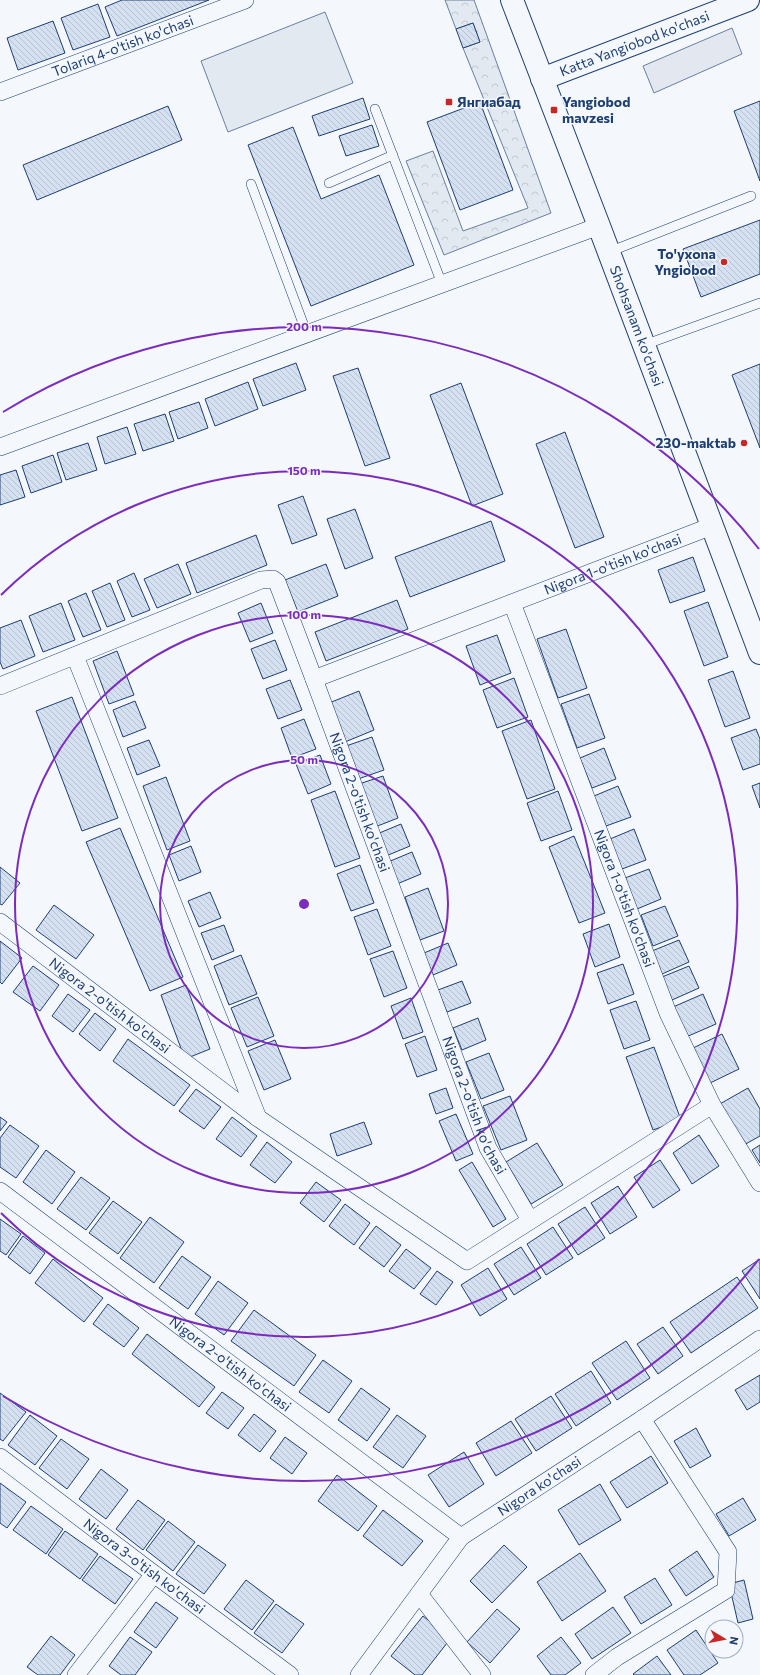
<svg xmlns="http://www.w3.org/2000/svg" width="760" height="1675" font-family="Commissioner,sans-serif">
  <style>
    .grass { fill: #e3e9f0; stroke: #687fa3 }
    .forest { fill: url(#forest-crowns); stroke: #687fa3 }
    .parking { fill: #e3e8f0; stroke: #687fa3 }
    .building { fill: url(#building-back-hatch); stroke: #1d3f73 }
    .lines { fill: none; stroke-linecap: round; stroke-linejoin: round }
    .lane-casing { stroke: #1d3f73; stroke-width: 10 }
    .street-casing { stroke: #1d3f73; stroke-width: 18 }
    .secondary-casing { stroke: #1d3f73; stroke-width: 24 }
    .lane { stroke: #f4f7fb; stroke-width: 9 }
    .street { stroke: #f4f7fb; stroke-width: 17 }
    .secondary { stroke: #f4f7fb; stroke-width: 22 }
    .ring { fill: none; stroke: #7b2cbf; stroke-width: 2 }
    .poi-dot { fill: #c62828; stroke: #f4f7fb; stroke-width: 1.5 }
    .labels { text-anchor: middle; stroke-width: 3; stroke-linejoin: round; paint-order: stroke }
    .street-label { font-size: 14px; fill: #1d3f73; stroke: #f4f7fb }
    .poi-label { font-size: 14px; font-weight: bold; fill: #1d3f73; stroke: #f4f7fb; text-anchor: start }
    .centre { fill: #7b2cbf; stroke: #f4f7fb; stroke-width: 2 }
    .ring-label { font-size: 12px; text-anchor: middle; font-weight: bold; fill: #7b2cbf; stroke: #f4f7fb; stroke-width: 3; stroke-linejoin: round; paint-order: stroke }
  </style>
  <defs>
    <pattern id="forest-crowns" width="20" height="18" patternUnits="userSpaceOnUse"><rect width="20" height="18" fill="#e3e9f0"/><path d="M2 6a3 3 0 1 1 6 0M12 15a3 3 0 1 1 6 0" fill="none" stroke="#c2c9d1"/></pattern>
    <pattern id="building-back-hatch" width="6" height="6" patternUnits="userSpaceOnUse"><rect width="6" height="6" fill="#d5e0f0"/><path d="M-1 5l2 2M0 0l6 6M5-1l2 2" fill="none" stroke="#b6c1d1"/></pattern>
  </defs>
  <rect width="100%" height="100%" fill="#f4f7fb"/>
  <path class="grass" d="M325,12l28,71 -125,49 -27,-71z"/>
  <path class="forest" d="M445,0h29l77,213 -107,42 -38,-94 27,-10 30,80 65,-23 -65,-160 17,-6 -7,-19 -17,6z"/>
  <path class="parking" d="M732,28l10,26 -88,39 -11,-27z"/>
  <path class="building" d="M122,0h87l-92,36 -12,-29z
    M98,4l12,33 -37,13 -12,-32z
    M53,21l12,32 -47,17 -11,-32z
    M473,23l7,19 -17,6 -7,-19z
    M363,98l7,21 -51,17 -7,-20z
    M760,101v80l-26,-70z
    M480,102l33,88 -53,20 -33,-88z
    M168,106l14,34 -145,60 -14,-35z
    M372,125l7,21 -33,10 -7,-20z
    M293,127l28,72 58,-24 35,90 -103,41 -63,-161z
    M760,220v54l-59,23 -18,-48z
    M296,363l10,27 -43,16 -10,-27z
    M760,364v84l-28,-73z
    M358,368l32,90 -25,8 -32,-90z
    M248,382l10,27 -43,17 -10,-27z
    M461,383l42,111 -31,12 -42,-111z
    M199,402l9,26 -30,11 -9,-27z
    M165,414l9,27 -31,10 -9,-27z
    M127,427l9,27 -31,10 -8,-27z
    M565,432l39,105 -29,11 -39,-104z
    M88,443l9,27 -31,10 -9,-27z
    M53,455l9,27 -31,11 -9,-27z
    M16,470l9,27 -25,8v-30z
    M303,496l14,39 -25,9 -14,-39z
    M355,509l18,49 -28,11 -18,-50z
    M491,521l14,40 -95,36 -15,-40z
    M256,535l11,30 -70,28 -11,-30z
    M693,557l12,34 -35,12 -12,-33z
    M178,564l13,30 -34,14 -13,-29z
    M326,564l12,32 -40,16 -13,-32z
    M134,573l16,37 -18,7 -15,-36z
    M110,583l15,37 -18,7 -15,-36z
    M86,593l15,37 -18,7 -15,-36z
    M397,600l11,29 -82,32 -11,-29z
    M708,602l20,55 -24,9 -20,-55z
    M61,603l14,37 -32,12 -14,-36z
    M261,603l12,30 -23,9 -12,-29z
    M21,620l14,36 -32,13 -3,-7v-34z
    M566,629l21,59 -29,10 -21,-59z
    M497,635l14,38 -31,12 -14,-39z
    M275,640l12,30 -24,9 -12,-30z
    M117,651l17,44 -25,9 -16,-43z
    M733,671l17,47 -25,9 -17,-47z
    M514,678l14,39 -31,11 -14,-38z
    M290,680l12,30 -24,9 -12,-30z
    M359,691l15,39 -29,12 -16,-39z
    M589,694l16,44 -28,10 -16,-44z
    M72,697l46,121 -36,13 -46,-120z
    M135,701l11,27 -23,9 -10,-27z
    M304,719l12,30 -24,9 -11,-30z
    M531,720l24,69 -28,10 -25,-68z
    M756,729l4,10v25l-17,6 -12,-32z
    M372,737l12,33 -26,9 -12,-33z
    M149,740l11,26 -23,9 -10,-27z
    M604,748l12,31 -24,9 -12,-30z
    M320,755l11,29 -23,10 -12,-30z
    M383,776l15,42 -23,9 -16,-43z
    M166,777l24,64 -23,9 -24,-64z
    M760,783v25l-8,-22z
    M618,786l13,31 -25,9 -12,-30z
    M335,791l25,67 -25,9 -24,-67z
    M558,791l14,39 -31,11 -14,-38z
    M401,824l9,22 -24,10 -9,-22z
    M120,828l63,149 -33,14 -64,-149z
    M634,829l12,31 -24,9 -12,-30z
    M574,836l31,77 -26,10 -30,-76z
    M191,846l10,26 -22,9 -10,-26z
    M412,852l9,22 -24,10 -9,-22z
    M360,865l14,38 -23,8 -14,-37z
    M0,867l20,16 -18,22 -2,-1z
    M649,869l12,30 -24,10 -12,-31z
    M428,888l16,43 -24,9 -15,-43z
    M210,892l11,26 -22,9 -11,-26z
    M54,905l40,30 -18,24 -40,-29z
    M665,906l13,30 -25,10 -12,-31z
    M377,909l14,37 -23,9 -14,-38z
    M609,924l11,33 -25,10 -12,-33z
    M224,925l10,26 -22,9 -11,-27z
    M679,940l10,22 -27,12 -10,-23z
    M0,941l22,17 -20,26 -2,-2z
    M448,943l9,22 -24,10 -9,-22z
    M393,951l14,37 -23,9 -14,-38z
    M241,955l16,39 -28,11 -15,-39z
    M623,964l11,30 -26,10 -11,-31z
    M33,966l26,19 -19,26 -27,-19z
    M689,966l10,22 -27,12 -10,-23z
    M462,981l9,22 -24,9 -9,-22z
    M186,985l24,64 -25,10 -24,-64z
    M68,994l22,16 -17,22 -21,-16z
    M703,994l13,30 -30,13 -13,-30z
    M258,997l16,39 -27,11 -16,-39z
    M411,998l12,34 -20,7 -12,-33z
    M636,1001l14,39 -26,9 -14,-39z
    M95,1013l21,16 -16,22 -21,-17z
    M478,1018l8,22 -24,10 -9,-22z
    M722,1034l17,35 -31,15 -17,-35z
    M425,1036l12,34 -20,7 -12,-33z
    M128,1039l62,46 -16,21 -61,-45z
    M275,1040l16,39 -27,11 -16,-39z
    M654,1047l27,73 -28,10 -27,-73z
    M489,1053l15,37 -23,9 -15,-37z
    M446,1088l7,20 -17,6 -7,-20z
    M748,1088l12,21v27l-18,10 -24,-41z
    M196,1089l25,18 -17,22 -25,-18z
    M510,1096l17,44 -26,10 -18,-44z
    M456,1114l17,40 -17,7 -17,-40z
    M0,1117l7,5 -7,9z
    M232,1117l25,19 -16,21 -25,-18z
    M364,1122l8,22 -35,12 -7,-22z
    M10,1125l29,21 -23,32 -16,-11v-29z
    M699,1135l20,31 -27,18 -19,-31z
    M267,1142l25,20 -17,21 -25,-18z
    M537,1143l26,42 -32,19 -25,-42z
    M760,1145v18l-8,-13z
    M46,1150l29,22 -23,32 -29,-22z
    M660,1160l20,30 -27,18 -19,-31z
    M472,1162l34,57 -13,8 -34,-57z
    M81,1177l29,21 -24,32 -29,-21z
    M316,1182l25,18 -17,22 -24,-19z
    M618,1186l19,31 -27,17 -19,-31z
    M113,1201l29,21 -24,32 -29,-21z
    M345,1204l25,19 -16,22 -25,-19z
    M585,1207l20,31 -27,17 -20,-31z
    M150,1217l34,25 -30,41 -34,-25z
    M0,1219l21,15 -15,21 -6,-4z
    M376,1226l25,19 -17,22 -25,-19z
    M553,1227l20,31 -27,17 -19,-31z
    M23,1236l22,17 -15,21 -22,-17z
    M521,1247l20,31 -27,17 -20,-31z
    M406,1249l25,19 -17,21 -25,-18z
    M182,1256l29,21 -23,32 -29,-21z
    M53,1259l50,39 -19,24 -49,-39z
    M760,1259v40l-18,-28z
    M488,1268l19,31 -27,17 -19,-31z
    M437,1271l16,11 -17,23 -16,-11z
    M737,1277l21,31 -67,45 -21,-31z
    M218,1281l30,22 -24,32 -29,-21z
    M108,1304l31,24 -15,19 -31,-23z
    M254,1310l62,45 -22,31 -63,-45z
    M663,1327l20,29 -25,18 -21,-30z
    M147,1334l68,53 -16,20 -67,-53z
    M626,1341l24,37 -33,22 -25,-37z
    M323,1360l29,21 -23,32 -30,-21z
    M591,1371l20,32 -35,23 -21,-32z
    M760,1375v27l-13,8 -12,-20z
    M361,1388l29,21 -23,32 -29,-21z
    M222,1392l22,16 -16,21 -22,-16z
    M0,1393l26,19 -23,29 -3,-2z
    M551,1396l21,32 -36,23 -21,-32z
    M254,1414l22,17 -16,21 -22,-17z
    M30,1415l27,21 -22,29 -27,-20z
    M397,1415l29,21 -23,32 -30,-21z
    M511,1421l21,32 -36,23 -20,-33z
    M696,1428l15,28 -21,12 -16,-27z
    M285,1437l22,16 -15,21 -22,-16z
    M61,1439l28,20 -22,30 -28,-21z
    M464,1452l20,32 -35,23 -21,-32z
    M651,1456l17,27 -41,25 -17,-26z
    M101,1469l27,21 -22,29 -27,-20z
    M337,1475l40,31 -19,25 -40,-30z
    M0,1483l26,19 -19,26 -7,-5z
    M600,1484l21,36 -42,25 -21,-35z
    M743,1498l13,22 -27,16 -13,-22z
    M138,1500l27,20 -22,30 -27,-21z
    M31,1506l32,23 -17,25 -33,-24z
    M383,1510l40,31 -21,25 -39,-30z
    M168,1521l27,21 -22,29 -27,-21z
    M65,1531l33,23 -18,25 -32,-24z
    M198,1545l28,20 -22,29 -28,-20z
    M504,1545l23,22 -35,36 -22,-22z
    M697,1551l17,26 -28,19 -17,-26z
    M580,1553l26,38 -44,30 -25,-39z
    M100,1556l33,23 -18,25 -33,-24z
    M655,1578l17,27 -31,19 -17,-27z
    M246,1580l28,21 -22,29 -28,-21z
    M744,1580l9,39 -15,4 -9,-39z
    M156,1602l22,16 -22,30 -22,-16z
    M276,1604l28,20 -22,29 -28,-20z
    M613,1607l18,26 -39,26 -17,-25z
    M497,1609l23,20 -30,34 -23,-21z
    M423,1616l28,22 -29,37h-7l-24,-19z
    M696,1630l22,33 -18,12h-16l-17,-25z
    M51,1636l24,19 -15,20h-22l-11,-8z
    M130,1637l22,15 -17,23h-14l-12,-9z
    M561,1637l20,26 -16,12h-14l-14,-19z
    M657,1656l14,19h-37l-1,-1z"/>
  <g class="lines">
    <g class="lane-casing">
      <path id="lane" d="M375,109l67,175
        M329,183l64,-28
        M251,184l56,150
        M609,252l142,-56
        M644,345l116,-42"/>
    </g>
    <g class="street-casing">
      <g id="street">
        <path id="s1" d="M0,92l245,-92"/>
        <path d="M0,447l599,-221"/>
        <path id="s2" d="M512,603l156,410 44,92 48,78"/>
        <path d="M75,656l183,462"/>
        <path id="s3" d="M314,679l398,-153"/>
        <path id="s4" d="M0,686l261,-106 12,-1 4,3 37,97 174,469 42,72"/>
        <path id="s5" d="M0,922l258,196 209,143 245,-156"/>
        <path id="s6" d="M0,1191l461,346"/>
        <path id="s7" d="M0,1457l154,117 136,101"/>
        <path d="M419,1594l63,81"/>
        <path d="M76,1675l78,-101"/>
        <path id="s8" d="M359,1675l102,-138 181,-118 118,-80"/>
        <path d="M594,1675l23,-18 109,-67 2,-38 -86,-133"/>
      </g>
    </g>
    <g class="secondary-casing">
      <g id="secondary">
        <path id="s9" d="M512,0l87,226 161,427"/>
        <path id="s10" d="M542,79l206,-79"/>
      </g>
    </g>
    <use href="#lane" class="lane"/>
    <use href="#street" class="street"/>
    <use href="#secondary" class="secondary"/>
  </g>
  <g class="ring">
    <circle cx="304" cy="904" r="144"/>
    <circle cx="304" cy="904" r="289"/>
    <path d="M1 595A433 433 0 1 1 1 1213"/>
    <path d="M759 1259A577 577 0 0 1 3 1396M3 412A577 577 0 0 1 759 549"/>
  </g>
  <g class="poi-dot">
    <rect x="445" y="98" width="8" height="8" rx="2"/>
    <rect x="550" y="106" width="8" height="8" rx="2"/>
    <circle cx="724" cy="262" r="4"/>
    <circle cx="744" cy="443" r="4"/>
  </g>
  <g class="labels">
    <g class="street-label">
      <text dy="5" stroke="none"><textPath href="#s10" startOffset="99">Katta Yangiobod ko'chasi</textPath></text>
      <text dy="5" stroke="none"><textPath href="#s1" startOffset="131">Tolariq 4-o'tish ko'chasi</textPath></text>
      <text dy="5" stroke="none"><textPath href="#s9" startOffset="349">Shohsanam ko'chasi</textPath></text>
      <text dy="5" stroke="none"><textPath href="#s3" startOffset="320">Nigora 1-o'tish ko'chasi</textPath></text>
      <text dy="5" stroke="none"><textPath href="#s4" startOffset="534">Nigora 2-o'tish ko'chasi</textPath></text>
      <text dy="5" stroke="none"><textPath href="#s2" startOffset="316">Nigora 1-o'tish ko'chasi</textPath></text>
      <text dy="5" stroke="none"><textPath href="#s5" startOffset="138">Nigora 2-o'tish ko'chasi</textPath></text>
      <text dy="5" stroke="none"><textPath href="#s4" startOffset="858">Nigora 2-o'tish ko'chasi</textPath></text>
      <text dy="5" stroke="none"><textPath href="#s6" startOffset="288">Nigora 2-o'tish ko'chasi</textPath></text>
      <text dy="5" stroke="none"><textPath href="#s8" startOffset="265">Nigora ko'chasi</textPath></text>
      <text dy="5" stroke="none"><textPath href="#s7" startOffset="181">Nigora 3-o'tish ko'chasi</textPath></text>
    </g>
    <g class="poi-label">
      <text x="457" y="107">Янгиабад</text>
      <text x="562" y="107">Yangiobod<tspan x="562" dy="16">mavzesi</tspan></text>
      <text x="716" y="259" text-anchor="end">To'yxona<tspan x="716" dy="16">Yngiobod</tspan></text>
      <text x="736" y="448" text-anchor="end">230-maktab</text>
    </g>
  </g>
  <circle cx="304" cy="904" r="6" class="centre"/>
  <g class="ring-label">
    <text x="304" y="331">200 m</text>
    <text x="304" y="475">150 m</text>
    <text x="304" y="619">100 m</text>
    <text x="304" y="764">50 m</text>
  </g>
  <g transform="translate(724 1639) rotate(100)"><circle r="19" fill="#f4f7fb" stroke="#9eadc5"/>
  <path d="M0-3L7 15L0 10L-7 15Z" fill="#c62828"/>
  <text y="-6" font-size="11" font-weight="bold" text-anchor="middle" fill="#1d3f73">N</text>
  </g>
</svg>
